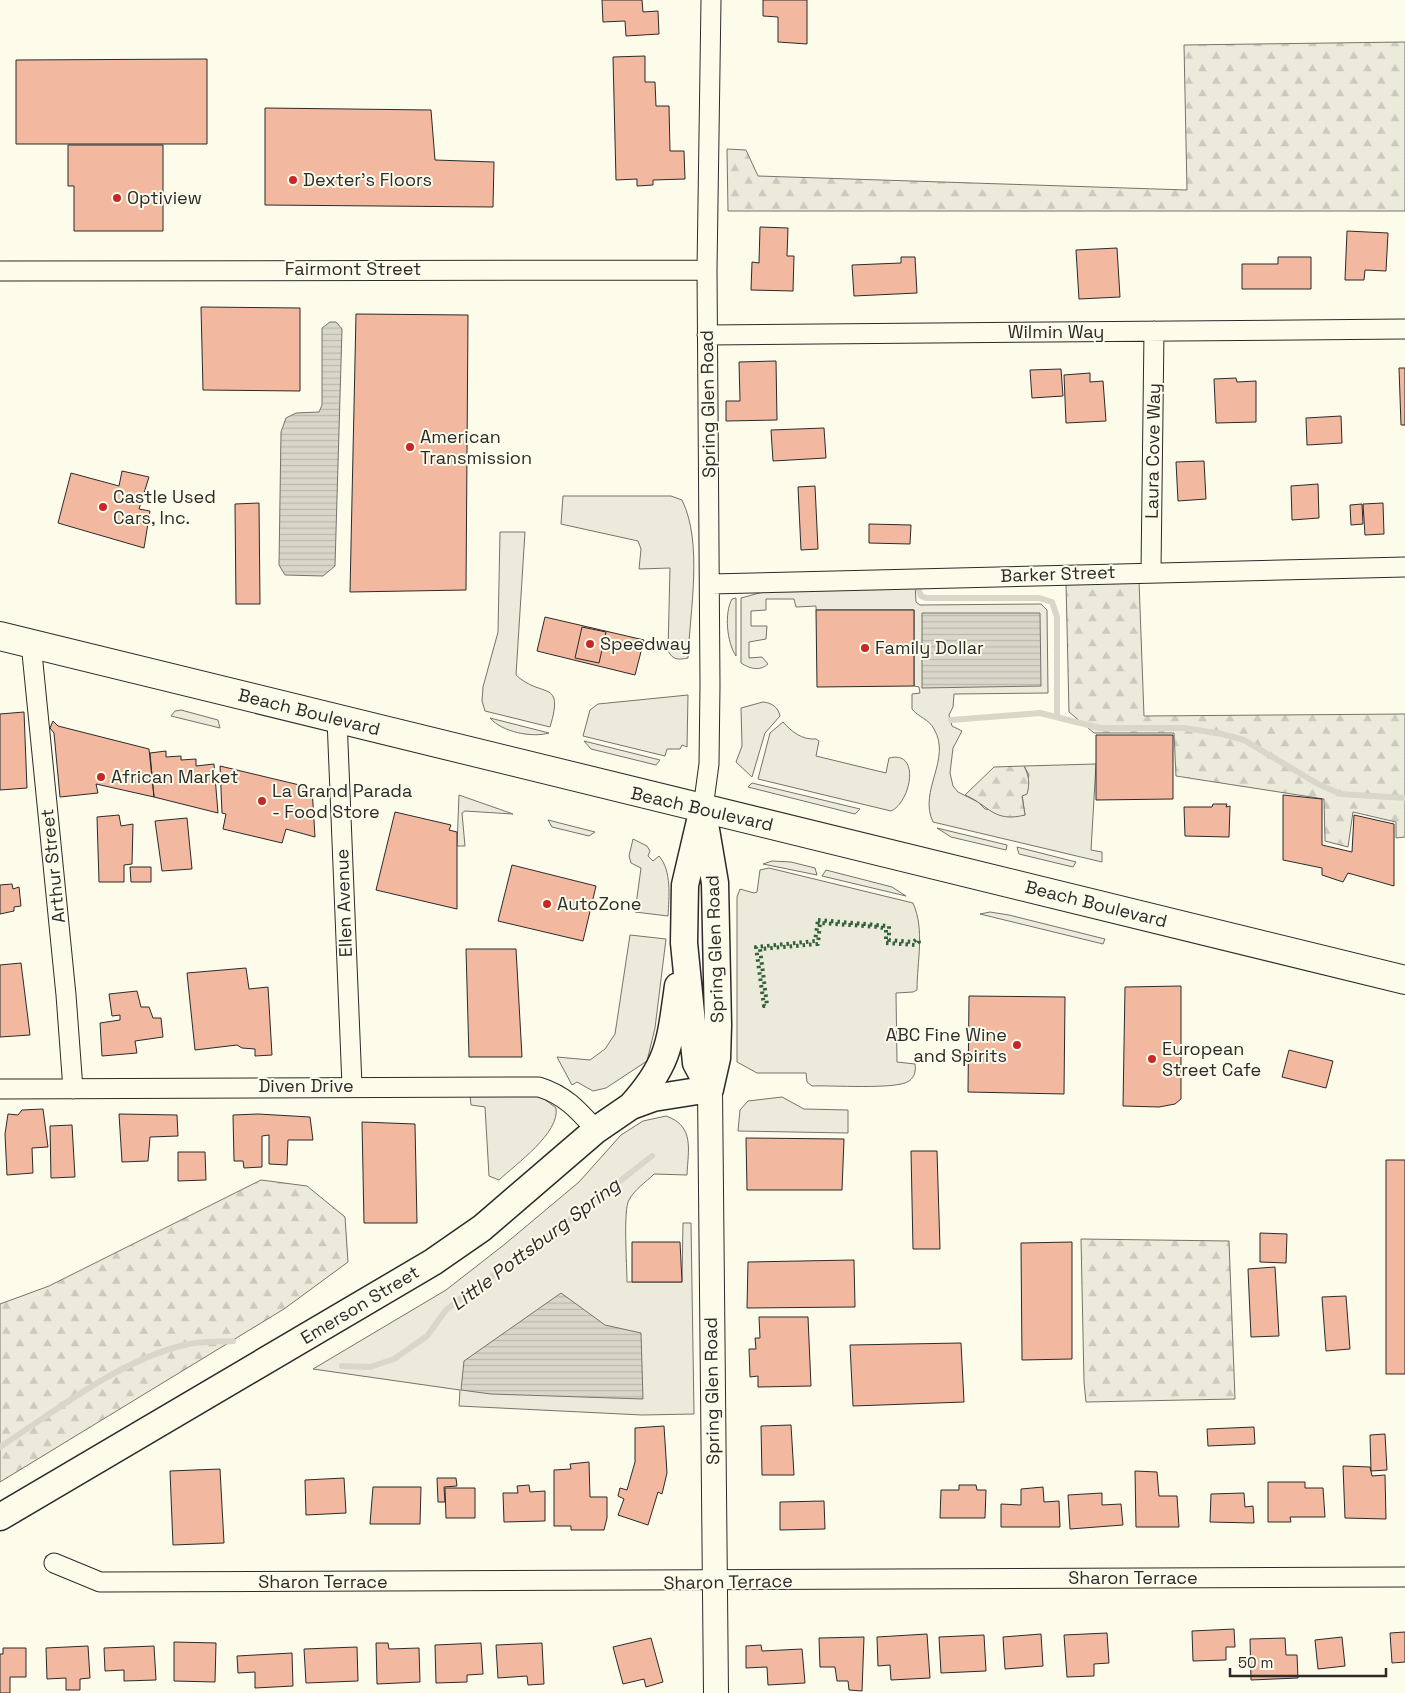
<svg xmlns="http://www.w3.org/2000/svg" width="1405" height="1693" font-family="'Space Grotesk',sans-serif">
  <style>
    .green { fill: #ecebdb; stroke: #74746e }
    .forest { fill: url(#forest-firs); stroke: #74746e }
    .water { fill: url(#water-rules); stroke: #74746e }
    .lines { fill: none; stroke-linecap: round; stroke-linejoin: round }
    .stream { stroke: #d8d7c9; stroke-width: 6 }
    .building { fill: #f2b8a0; stroke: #2b2b2b }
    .minor-casing { stroke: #2b2b2b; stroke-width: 21 }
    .tertiary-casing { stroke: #2b2b2b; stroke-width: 26 }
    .secondary-casing { stroke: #2b2b2b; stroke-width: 29 }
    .trunk-casing { stroke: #2b2b2b; stroke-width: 30 }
    .minor { stroke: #fdfbea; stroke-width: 19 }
    .tertiary { stroke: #fdfbea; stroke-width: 24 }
    .secondary { stroke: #fdfbea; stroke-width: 26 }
    .trunk { stroke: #fdfbea; stroke-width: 28 }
    .hedge { stroke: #34623c; stroke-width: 4; stroke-dasharray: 2.5 4; stroke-linecap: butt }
    .poi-dot { fill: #c62828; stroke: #fdfbea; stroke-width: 2 }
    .labels { text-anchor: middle; stroke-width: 4; stroke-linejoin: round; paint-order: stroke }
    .poi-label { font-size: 18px; fill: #2b2b2b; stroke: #fdfbea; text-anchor: start }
    .street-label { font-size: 18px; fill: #2b2b2b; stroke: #fdfbea }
    .water-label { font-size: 19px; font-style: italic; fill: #2b2b2b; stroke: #fdfbea }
  </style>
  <defs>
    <pattern id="forest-firs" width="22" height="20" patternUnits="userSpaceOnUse" patternTransform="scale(1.25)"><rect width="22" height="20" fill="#ecebdb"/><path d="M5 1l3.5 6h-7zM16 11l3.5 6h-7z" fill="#cbcabc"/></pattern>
    <pattern id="water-rules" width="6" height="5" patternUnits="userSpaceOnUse" patternTransform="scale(1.25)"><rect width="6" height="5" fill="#d8d7c9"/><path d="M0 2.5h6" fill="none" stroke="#bab9ad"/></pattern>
  </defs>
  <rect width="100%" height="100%" fill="#fdfbea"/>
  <path class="green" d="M563,496h108l11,4c21,43 8,110 6,158 -10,2 -15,2 -20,-7l2,-83 -31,1 2,-20 -3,-8 -77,-17z
    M500,532h25l-9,143c25,24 49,3 34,52l-65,-16 -3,-10 1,-14 15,-55z
    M915,583l1,19 4,3 121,-1 6,6 1,83 -94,1 -1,13 -4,8 3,11 10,5 -9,17 -3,25 3,13 5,6 20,10 7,7 40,6 -3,-20 7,-20 -5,-9 72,-2 -5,86 11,2v10l-169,-40c-15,-31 19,-63 1,-93 -5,-10 -16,-12 -22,-20v-15l8,-1 -1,-6 -5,-1v-76h-98v-4l-20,1 -2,-8h-28v11l-15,1v15h16l-1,13 -17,3v16l13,-1 6,7c-9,8 -19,4 -27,-1v-65l33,-9z
    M736,598v58c-9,-13 -12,-43 -4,-57z
    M688,695l-1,52 -5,-2 -2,4h-13l-2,7 -82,-20 7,-26 8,-6z
    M763,702c9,1 15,5 17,14l-15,17 -13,44 -16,-15 6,-16 -1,-38z
    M181,710l37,10 2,8 -49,-12 4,-5z
    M490,718l59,15c-17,5 -47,-1 -59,-15z
    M783,722c9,10 19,18 33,17l3,2 -3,15 70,17 3,-15c33,-8 21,45 2,53l-133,-32 12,-46z
    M584,741l76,19 -4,5 -65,-16z
    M752,783l108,26 -5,5 -107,-27z
    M459,795l54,19 -48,-3 -3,2 3,33h-8z
    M548,820l47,12 -6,4 -37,-9z
    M937,828l70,17 -1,5 -55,-13z
    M633,839l14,7 3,5 -2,5 5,5 6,-5c13,15 10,41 9,60l-33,-4 6,-44 -10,-5 -2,-7z
    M1017,847l59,15 -3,5 -54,-13z
    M772,861l19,1 24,6 2,7 -54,-11z
    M769,868l144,35c12,27 4,58 4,87l-4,2 -17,1 1,69 18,2c1,6 0,13 -6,17 -12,9 -79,4 -97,5l-5,-4 -1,-9h-49l-20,-11v-165l3,-8 14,4 3,-1 3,-22z
    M826,870l66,17 14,9 -84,-20z
    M990,912l19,3 96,24 -2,5 -123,-30z
    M630,935l36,4 -11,89 -8,33 -41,27 -13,3 -16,-9 -5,3 -15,-28 33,3 15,-11 10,-15z
    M470,1095h69l17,13c4,25 -40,56 -57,72l-10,-4 -4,-69 -14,-2z
    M782,1097l22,12 44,1v23l-110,-2 2,-21 8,-9z
    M666,1116c29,10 22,34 21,59l-33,-1c-8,8 -20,16 -25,26 -6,9 -2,66 -2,82h55l1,-59h8l3,191 -52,1 -183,-9 1,-16 -147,-21 133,-79 59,-46 74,-62 42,-47 22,-14z"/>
  <path class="forest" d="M1405,42v169h-677l-1,-62 19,1 12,26 429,14 -3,-145z
    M1139,581l5,135 261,-2v123l-9,1v-16l-43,-10 -5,35 -23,-6 -1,-42 -148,-23 -2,-43h-80l-25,-21 -3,-129z
    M1024,766c5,10 6,17 3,28l-5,2 3,19c-32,8 -36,-10 -60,-20l29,-28z
    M261,1180l46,6 38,31 3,45 -64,47 -284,173v-178l49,-18z
    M1081,1239l148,2 6,158 -149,3 -2,-20z"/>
  <path class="water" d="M330,322h6l6,7 -7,237 -12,10 -38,-1 -6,-10 2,-133 5,-14 10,-5 23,-1 3,-7v-77z
    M922,613h118l1,73 -119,2z
    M561,1293l44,32 36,8 2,66 -152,-5 -30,-4 3,-29z"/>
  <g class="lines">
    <path class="stream" d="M918,588l3,8 5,2h113l13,4 5,15v100
      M951,720l89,-7 60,15h84l38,6 22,6 74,44 23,10 64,4
      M342,1366l28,1 24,-8 33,-23 19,-26 14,-11 87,-61 105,-82
      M0,1447c57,-37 116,-85 184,-102 15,-4 33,-3 49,-4"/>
  </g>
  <path class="building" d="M602,0h40l1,12 15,-1 1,23 -33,2 -1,-15 -22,1z
    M763,0h44v44l-29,-2v-25l-15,-1z
    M645,56v26h10l1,24h13l1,45h14l1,28 -32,1v5l-16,1v-7l-21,1 -3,-123z
    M207,59v85h-191v-84z
    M265,108l166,2 4,50 59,2 -1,45 -228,-2z
    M68,145h95v86h-89v-45h-6z
    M760,227l28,1 -1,28h7l-1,35 -42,-1 1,-28 7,1z
    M1347,231l41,2 -2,38 -21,-1 -1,10h-19z
    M1117,248l3,49 -41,2 -3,-49z
    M901,257h14l2,36 -63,3 -2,-31 49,-2z
    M1278,257h33v32h-69v-25h36z
    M201,307l99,1v83l-97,-1z
    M356,314l112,1 -2,275 -116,2z
    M776,361l1,59 -51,1v-20h14l-1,-39z
    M1399,368h6v57h-4z
    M1061,369l2,27 -31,2 -2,-28z
    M1090,373v9l13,-1 3,40 -40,2 -2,-48z
    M1236,378l1,4 19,-1v41l-40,1 -2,-44z
    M1341,416l1,27 -35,2 -1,-27z
    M824,428l2,30 -53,3 -2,-31z
    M1204,461l2,38 -28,2 -2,-39z
    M122,471l27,6 -10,32 11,2 -6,37 -86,-25 13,-50 48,13z
    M1318,484l1,34 -27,2 -1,-34z
    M815,486l3,63 -17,1 -3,-63z
    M259,503l1,101h-24l-1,-100z
    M1383,503l1,31 -19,1 -2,-31z
    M1362,504l1,20 -12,1 -1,-20z
    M869,524l42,1 -1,19 -41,-1z
    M816,610h98v76l-97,1z
    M545,617l99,23 -9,35 -98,-24z
    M582,627l24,5 -7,31 -24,-5z
    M24,712l3,76 -27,2v-76z
    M53,721l5,5 91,23 5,48 -58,-13 2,9 -38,4 -6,-64 -4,-5z
    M1096,735h77v64l-77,1z
    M166,751v6l15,-1v4l15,-1v7l18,-2 4,49 -64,-16 -4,-44z
    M220,766l92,22 3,49 -29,-8 -4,14 -59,-14 3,-15 -4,-1z
    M1283,795l39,4v46l30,7 2,-37 40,9v62l-46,-13 -5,9 -21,-7v-7l-39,-8z
    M1213,804h14l-1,3 4,-1 -1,31 -44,-1 -1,-29h28z
    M395,812l56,13 -2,5 8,2v77l-81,-19z
    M119,815l2,11 12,-2 -1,40 -8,1v17h-25l-2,-65z
    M187,818l5,51 -30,2 -7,-50z
    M512,865l84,21 -13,55 -85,-20z
    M130,867h21v15h-20z
    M12,884l1,5 6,-2 2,19 -7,1v4l-14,3v-29z
    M466,949h50l6,108h-53z
    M21,963l9,72 -30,2v-72z
    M246,968l3,21 19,-2 4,68 -17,1v-7l-13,-1 -5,-3 -42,5 -8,-77z
    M1181,986v113l-6,5 -16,3 -36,-1 2,-119z
    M137,991l4,16h8l4,11h8l2,19 -28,4 2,12 -35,3 -2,-33 20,-3v-5l-8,1 -3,-22z
    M969,996l96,1 -1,97 -96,-2z
    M1289,1050l44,11 -7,27 -44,-11z
    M43,1109l5,38 -16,1 1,25 -26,2 -2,-41 3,-20 10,1 4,-5z
    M119,1114l58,1 1,21 -28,1 -2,24 -26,1z
    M258,1114l52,3 3,23h-25l-1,25 -18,-1v-29l-7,1v31l-18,1 -1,-7h-9l-1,-46z
    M362,1122l53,2 2,99h-53z
    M72,1125l3,52 -24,1 -1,-52z
    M746,1138l98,1 -2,51h-95z
    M911,1151h26l3,98h-27z
    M178,1152h27l1,28 -28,1z
    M1386,1160h19v214h-19z
    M1260,1233l27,1 -1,29 -26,-1z
    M632,1242h48l2,40h-50z
    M1072,1242v117l-50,1 -1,-117z
    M854,1260l1,47 -108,1 1,-46z
    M1275,1267l4,69 -28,1 -3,-68z
    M1346,1296l4,53 -24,2 -4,-54z
    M759,1317h49l3,69 -53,1v-11l-8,1 -1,-28h7l-1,-11h5z
    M961,1343l3,59 -111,4 -3,-61z
    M791,1425l3,50h-32l-1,-49z
    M664,1426l3,47 -5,21 -4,-2 -10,33 -30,-10 6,-16 -6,-3 2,-8 7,2 8,-28v-34z
    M1254,1427l1,17 -47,2 -1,-17z
    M1385,1434l2,36 -16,1 -1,-36z
    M589,1462l1,35h17v21l-3,12h-33v-4h-17v-56l17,-1 -1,-5z
    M1343,1466l27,1 2,9 13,-1 1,44 -41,-1z
    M220,1469l4,74 -51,2 -3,-74z
    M1135,1471l22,1 2,24h18l2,31h-43z
    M344,1478l2,35 -40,2 -1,-35z
    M437,1478h19l1,8 -13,1 1,15h-7z
    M1268,1482h37v6h18l2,29h-35l1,5h-23z
    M529,1485l1,7 15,-1v30l-41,1 -1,-29h15l-1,-7z
    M959,1485h17l1,5h9l-1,28h-45l1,-28h18z
    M373,1487h48l-1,37h-50z
    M1043,1487l1,15 15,-1 1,26h-59v-23l20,1v-16z
    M445,1488h30v30h-29z
    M1102,1493v12l19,-1 2,21 -53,4 -2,-34z
    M1244,1493l1,14 8,-1 1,17 -44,-1 1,-28z
    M824,1501l1,28 -45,1v-28z
    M1234,1629l1,18h-9v13l-33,1 -1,-30z
    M1405,1632v30l-13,1 -2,-30z
    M1107,1633l2,30 -15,1v12l-27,1 -3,-42z
    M927,1634l3,44 -39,2 -1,-15 -12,1 -1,-29z
    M1041,1634l2,32 -38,3 -2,-32z
    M984,1635l2,36 -45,2 -2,-36z
    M864,1637l-2,54 -13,-1 -1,-9h-11l-2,-14h-15l-1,-29z
    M1342,1637l3,29 -27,3 -3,-29z
    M651,1638l12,44 -17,5 -2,-8 -21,5 -10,-37z
    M1285,1638l1,17h11l1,23 -47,2 -1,-41z
    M174,1642l42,1 -1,39 -41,-1z
    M376,1643h12l1,6 30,-1 1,34 -43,2z
    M481,1643l2,31 -16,1v7l-31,1 -1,-38z
    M542,1643l2,41 -16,1 -1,-9 -29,2 -2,-33z
    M761,1645l1,6 40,-2 3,34 -37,2 -1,-18 -21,1v-22z
    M88,1646l2,32 -10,1v11h-14v-12l-19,1 -1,-31z
    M154,1646l2,34 -32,1v-11l-19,1 -1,-23z
    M357,1647l1,34 -52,2 -2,-34z
    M3,1648h23v29h-16v16h-10v-39h3z
    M292,1653l1,33 -38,2v-16l-17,1 -1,-17z"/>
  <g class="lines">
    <g class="minor-casing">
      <path id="minor" d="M0,271l707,-1
        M707,335l698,-6
        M1151,571l3,-240
        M710,584l695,-17
        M31,643l35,352 7,94
        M337,719l15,367
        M703,808l6,-44 1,-79 -3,-415 4,-270
        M0,1089l539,-2c26,8 39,23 57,43
        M54,1563l46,19c435,0 870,-2 1305,-5"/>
    </g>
    <g class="tertiary-casing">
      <path id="tertiary" d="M710,1089l6,604"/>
    </g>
    <g class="secondary-casing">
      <path id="secondary" d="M703,808l-18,77 -1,58 12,120 14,26
        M705,824l10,59 3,142 -1,33 -7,31
        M631,1106c39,-43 39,-64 47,-120
        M0,1517l433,-255 49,-34 114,-98 35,-24 22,-8 57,-9"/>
    </g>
    <g class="trunk-casing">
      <path id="trunk" d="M0,636l1405,344"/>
    </g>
    <use href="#minor" class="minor"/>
    <use href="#tertiary" class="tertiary"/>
    <use href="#secondary" class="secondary"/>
    <use href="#trunk" class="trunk"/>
    <path class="hedge" d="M818,920l71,6v14l24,2 4,-3 2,3 -4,3 -29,-2v-14l-7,-2 -59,-4 -2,21 -58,5 7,56 -3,1 -8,-59 59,-6z"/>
  </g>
  <g class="poi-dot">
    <circle cx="293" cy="180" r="5"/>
    <circle cx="117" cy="198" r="5"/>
    <circle cx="410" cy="447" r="5"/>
    <circle cx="103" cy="507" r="5"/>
    <circle cx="590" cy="644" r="5"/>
    <circle cx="865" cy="648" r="5"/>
    <circle cx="101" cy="777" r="5"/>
    <circle cx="262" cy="801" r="5"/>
    <circle cx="547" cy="904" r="5"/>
    <circle cx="1017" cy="1045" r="5"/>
    <circle cx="1152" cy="1059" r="5"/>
  </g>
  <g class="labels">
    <g class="poi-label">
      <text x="303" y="186">Dexter's Floors</text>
      <text x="127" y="204">Optiview</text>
      <text x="420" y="443">American<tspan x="420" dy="21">Transmission</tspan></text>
      <text x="113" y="503">Castle Used<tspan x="113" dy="21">Cars, Inc.</tspan></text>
      <text x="600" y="650">Speedway</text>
      <text x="875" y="654">Family Dollar</text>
      <text x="111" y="783">African Market</text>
      <text x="272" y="797">La Grand Parada<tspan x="272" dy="21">- Food Store</tspan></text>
      <text x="557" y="910">AutoZone</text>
      <text x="1007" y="1041" text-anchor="end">ABC Fine Wine<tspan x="1007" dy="21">and Spirits</tspan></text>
      <text x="1162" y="1055">European<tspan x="1162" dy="21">Street Cafe</tspan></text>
    </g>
    <g class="street-label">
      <text x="353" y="275">Fairmont Street</text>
      <text x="1056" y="338">Wilmin Way</text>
      <text transform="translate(708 404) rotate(-91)" y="6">Spring Glen Road</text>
      <text transform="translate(1153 451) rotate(-89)" y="6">Laura Cove Way</text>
      <text transform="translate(1058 574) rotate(-2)" y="6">Barker Street</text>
      <text transform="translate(309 712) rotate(14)" y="6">Beach Boulevard</text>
      <text transform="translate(702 809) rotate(13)" y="6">Beach Boulevard</text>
      <text transform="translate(53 866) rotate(-96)" y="6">Arthur Street</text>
      <text transform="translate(344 903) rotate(-92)" y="6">Ellen Avenue</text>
      <text transform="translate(1096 904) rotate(14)" y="6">Beach Boulevard</text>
      <text transform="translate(715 949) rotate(-92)" y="6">Spring Glen Road</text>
      <text x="306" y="1092">Diven Drive</text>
      <text transform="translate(360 1305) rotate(-31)" y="6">Emerson Street</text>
      <text transform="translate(712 1391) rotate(-91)" y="6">Spring Glen Road</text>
      <text x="1133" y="1584">Sharon Terrace</text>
      <text x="323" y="1588">Sharon Terrace</text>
      <text transform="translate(728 1582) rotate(-1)" y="6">Sharon Terrace</text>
    </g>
    <g class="water-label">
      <text transform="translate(535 1244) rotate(-37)" y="7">Little Pottsburg Spring</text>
    </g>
  </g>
  <path d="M1230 1668v8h156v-8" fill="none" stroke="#2b2b2b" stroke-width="2.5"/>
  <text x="1238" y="1668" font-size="15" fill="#2b2b2b" stroke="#fdfbea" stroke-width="4" paint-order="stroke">50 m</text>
</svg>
